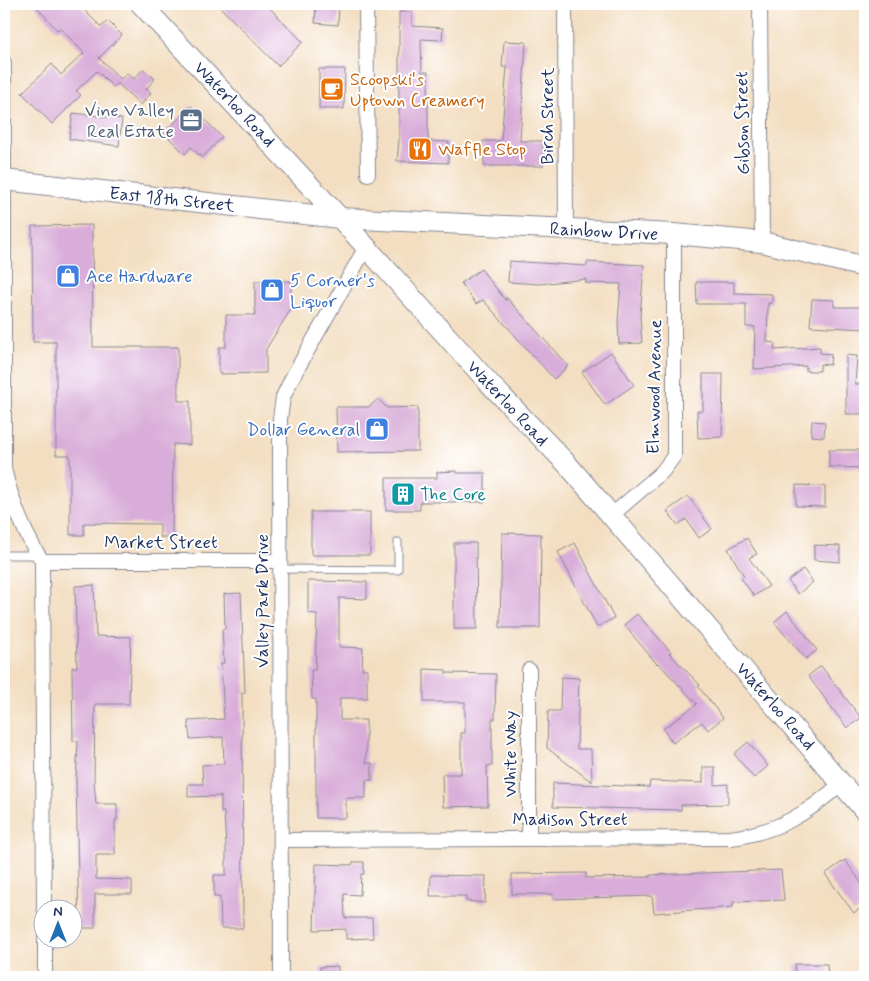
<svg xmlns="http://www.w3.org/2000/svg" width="869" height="981" font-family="Mynerve,sans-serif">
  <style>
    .building { fill: #d9add9 }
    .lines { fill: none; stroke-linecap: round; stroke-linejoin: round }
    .service-casing { stroke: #878690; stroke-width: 9 }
    .minor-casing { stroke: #878690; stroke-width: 16 }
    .secondary-casing { stroke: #878690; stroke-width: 22 }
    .service { stroke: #fff; stroke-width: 7 }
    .minor { stroke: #fff; stroke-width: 14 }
    .secondary { stroke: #fff; stroke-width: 20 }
    .labels { text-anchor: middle; stroke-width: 4; stroke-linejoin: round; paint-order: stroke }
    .food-label { font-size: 18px; fill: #c56008; stroke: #fff; text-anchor: start }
    .street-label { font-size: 18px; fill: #1b2f5e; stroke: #fff }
    .service-label { font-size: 18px; fill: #4e5e75; stroke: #fff; text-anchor: end }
    .shop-label { font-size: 18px; fill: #366cbe; stroke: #fff; text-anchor: start }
    .culture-label { font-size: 18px; fill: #0d838f; stroke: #fff; text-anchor: start }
  </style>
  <rect width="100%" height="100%" fill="#fff"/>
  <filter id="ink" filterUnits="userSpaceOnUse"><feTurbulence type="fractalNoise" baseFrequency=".02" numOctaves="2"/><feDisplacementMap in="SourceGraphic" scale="10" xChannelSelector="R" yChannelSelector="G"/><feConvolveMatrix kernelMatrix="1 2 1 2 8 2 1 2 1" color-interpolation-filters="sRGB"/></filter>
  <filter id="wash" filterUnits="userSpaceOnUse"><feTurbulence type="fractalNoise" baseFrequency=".0096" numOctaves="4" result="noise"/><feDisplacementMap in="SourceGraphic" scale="20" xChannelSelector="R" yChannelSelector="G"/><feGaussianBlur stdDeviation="1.12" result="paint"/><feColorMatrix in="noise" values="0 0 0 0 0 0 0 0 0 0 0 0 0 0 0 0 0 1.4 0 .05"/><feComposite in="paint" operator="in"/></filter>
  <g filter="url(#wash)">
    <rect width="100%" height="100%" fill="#f3dec1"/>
    <g id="blocks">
      <path class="building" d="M34,4h44l23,23 7,-6 14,14 -23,23 22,21 6,-6 7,6 9,-10 12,10 -9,10 5,4 -10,12 -24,-22 -4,4 -16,-16 -21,20 5,4 -29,29 -30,-31 30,-29 9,11 23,-22 -24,-25 -3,2z
        M217,4h49l37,38 -25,24z
        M316,4h23l-1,21 -23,-2z
        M399,12h13v14l31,2 -1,12 -21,-1 1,33h6v69l21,1 -1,21 -51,-2 2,-21z
        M504,41l22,1 -6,99h23v25h-59l-1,-25h18l6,-74h-5z
        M319,69h26l-1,40h-25z
        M191,106l31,31 -20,21 -11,-11 -6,7 -21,-21z
        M73,113l49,6 -3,27 -50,-7z
        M92,225l1,122h85v54h12v44l-17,-1 -1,93h-12v-13l-76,-1v12h-14v-80h-14v-113h-23l-1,-116z
        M509,261l78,5v-4l57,3 -4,52 2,26 -23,1 -1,-23 3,-37 -35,-1v-4l-47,5 -31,-2z
        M481,269l25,32v-4l62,69 -14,13 -71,-79 -7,4 -15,-21z
        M255,281h36v28l-25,40v24l-47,1v-27h7v-32h29z
        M696,282h38v11l38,1v9h-4l-1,39 8,1 -1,7 46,-3v6l11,1 -1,11 -10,-1v7h-14v-5l-52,3 1,-42h-9v-23h-49z
        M812,299l22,1v7h31v22l-55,-3z
        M611,352l23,33 -29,20 -23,-33z
        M846,355l11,1 -2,28h10v30h-19z
        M703,374h20l-1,63 -24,1 -1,-27h6z
        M378,399l9,9 31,-1v44l-81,1 -1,-45h33z
        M812,421l13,1 -1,15 -13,-1z
        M829,450h36v18l-36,-1z
        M457,471v2h28v29h-65v8h-34v-32h51v-6z
        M796,485l29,1v21l-29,-1z
        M688,496l24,33 -13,9 -13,-19 -8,6 -11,-14z
        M311,512h59v43h-59z
        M502,533l39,1 -1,94h-40z
        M747,538l10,16 -8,4 20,28 -15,10 -13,-18 3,-2 -16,-27z
        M454,543h22l1,86h-23z
        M575,543l39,75 -17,9 -39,-75z
        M814,545l26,1v16l-26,-2z
        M803,569l10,13 -15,12 -10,-13z
        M308,581l59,1v17l-28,-1v49l24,1 -1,21h5v29h-27v22h26v43h6v17h-6v18h-20v20h-30v-119h-4l-1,-29h4l2,-56 -9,-1z
        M94,585l2,51 35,1 -2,67h-34l-1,76 2,24h21v16h-2v35h-19v24l36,1v14h-37v34h-16l-3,-148 2,-39h-5l-1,-74h5l-2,-81z
        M241,593l4,100h-3l1,235h-22l-1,-31h-6v-22h12v-28l-2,-35h-3v-16l-33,1v-13h15l-1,-19 22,-1 -1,-27 -33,2 -2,-18 36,-2 -3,-56h3l-2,-34h3l-1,-35z
        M787,611l30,39 -11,9 -32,-37z
        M637,614l34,38 -2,1 31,32 -2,1 25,32 -15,12 -6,-8 -29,21 -10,-14 34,-25 -39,-41 -1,1 -33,-39z
        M821,666l40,52 -14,10 -39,-52z
        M424,669l22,1v3l50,1 -1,45h-3v47h-5l1,40 -45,1 -1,-33h19v-41h4v-31h-41z
        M561,677l18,1 -2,71h14l1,33 -45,-34 1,-37h12z
        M748,742l20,24 -14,12 -20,-24z
        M703,767h12v18l13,-1v20l-47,1v5l-128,-3v-24l96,4 1,-6 53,2z
        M845,860l20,28v17l-11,8 -29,-39z
        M353,862h11v12h-3l-1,21 -16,-1 1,24h27l1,20 -27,1v-10l-32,1 2,-66 36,1z
        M781,870l3,30 -51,2v5l-79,6 -2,-17 -99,3v-5h-41v-20l74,-1v5l64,-1v-2z
        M431,875l55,1 -1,27 -19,-2v-5h-36z
        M795,964h32l1,11 -33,-1z
        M338,966v11h-17l-1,-10z"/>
    </g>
  </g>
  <g filter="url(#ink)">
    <use href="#blocks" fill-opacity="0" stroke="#878690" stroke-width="1"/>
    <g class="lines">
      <g class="service-casing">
        <path id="service" d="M4,555h34
          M280,569l118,1v-28"/>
      </g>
      <g class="minor-casing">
        <path id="minor" d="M366,4l2,170
          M565,4l1,225
          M760,4l2,238
          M4,63v403
          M4,469c8,33 19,63 38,92
          M612,515l50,-43 12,-16v-222
          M42,561l2,347
          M42,561h238
          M529,670v168
          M281,840l450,-2c45,-6 78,-24 111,-56
          M45,938v39
          M281,977l-1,-558 3,-22 9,-19 74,-131"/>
      </g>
      <g class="secondary-casing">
        <path id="secondary" d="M141,4l199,214 150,166 77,80 298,347
          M4,180l336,38 334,16 88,8 103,25"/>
      </g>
      <use href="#service" class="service"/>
      <use href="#minor" class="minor"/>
      <use href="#secondary" class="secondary"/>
    </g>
  </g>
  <defs>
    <g id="cafe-square" transform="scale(1.25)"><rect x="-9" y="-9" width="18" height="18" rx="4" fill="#e8710a" stroke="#fff"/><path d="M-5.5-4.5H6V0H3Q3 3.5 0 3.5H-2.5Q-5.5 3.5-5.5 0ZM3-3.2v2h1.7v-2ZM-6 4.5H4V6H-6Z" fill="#fff"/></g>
    <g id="office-square" transform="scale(1.25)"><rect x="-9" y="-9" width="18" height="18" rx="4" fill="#5c6f8a" stroke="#fff"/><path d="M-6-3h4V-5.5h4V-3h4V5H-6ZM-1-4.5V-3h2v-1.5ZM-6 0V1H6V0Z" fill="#fff"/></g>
    <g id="restaurant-square" transform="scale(1.25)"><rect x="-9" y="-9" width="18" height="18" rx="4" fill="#e8710a" stroke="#fff"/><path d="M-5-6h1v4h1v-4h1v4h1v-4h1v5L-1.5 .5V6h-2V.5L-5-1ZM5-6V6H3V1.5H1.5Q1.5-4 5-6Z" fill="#fff"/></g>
    <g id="shop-square" transform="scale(1.25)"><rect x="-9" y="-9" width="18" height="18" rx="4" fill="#3f7fe0" stroke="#fff"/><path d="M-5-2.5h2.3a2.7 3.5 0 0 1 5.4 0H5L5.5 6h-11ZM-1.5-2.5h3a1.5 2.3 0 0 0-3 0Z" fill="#fff"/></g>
    <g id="building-square" transform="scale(1.25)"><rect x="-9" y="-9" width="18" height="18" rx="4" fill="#0f9aa8" stroke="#fff"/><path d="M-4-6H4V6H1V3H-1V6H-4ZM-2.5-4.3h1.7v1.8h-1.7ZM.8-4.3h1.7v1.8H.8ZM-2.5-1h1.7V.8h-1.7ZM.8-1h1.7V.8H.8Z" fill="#fff"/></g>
  </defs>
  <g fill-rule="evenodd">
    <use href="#cafe-square" x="332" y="89"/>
    <use href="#office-square" x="191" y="120"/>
    <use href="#restaurant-square" x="420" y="149"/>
    <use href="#shop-square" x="68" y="276"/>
    <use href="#shop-square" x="272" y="290"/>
    <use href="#shop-square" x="377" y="429"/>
    <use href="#building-square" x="403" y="494"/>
  </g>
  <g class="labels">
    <g class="food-label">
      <text x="350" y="85">Scoopski's<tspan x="350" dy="21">Uptown Creamery</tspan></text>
      <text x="438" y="155">Waffle Stop</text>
    </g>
    <g class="street-label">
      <text transform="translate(235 104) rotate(47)" y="6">Waterloo Road</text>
      <text transform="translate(547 116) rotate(-90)" y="6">Birch Street</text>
      <text transform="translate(742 123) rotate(-91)" y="6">Gibson Street</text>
      <text transform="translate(172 199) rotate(6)" y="6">East 18th Street</text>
      <text transform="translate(604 231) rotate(3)" y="6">Rainbow Drive</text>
      <text transform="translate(654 387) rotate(-89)" y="6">Elmwood Avenue</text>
      <text transform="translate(508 403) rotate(47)" y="6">Waterloo Road</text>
      <text x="161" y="548">Market Street</text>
      <text transform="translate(262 601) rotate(-90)" y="6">Valley Park Drive</text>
      <text transform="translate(776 706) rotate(49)" y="6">Waterloo Road</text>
      <text transform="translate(510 754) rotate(-90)" y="6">White Way</text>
      <text x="570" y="825">Madison Street</text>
    </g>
    <g class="service-label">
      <text x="174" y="116">Vine Valley<tspan x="174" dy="21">Real Estate</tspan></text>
    </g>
    <g class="shop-label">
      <text x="86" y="282">Ace Hardware</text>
      <text x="290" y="286">5 Corner's<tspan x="290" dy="21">Liquor</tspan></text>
      <text x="360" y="435" text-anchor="end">Dollar General</text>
    </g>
    <g class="culture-label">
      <text x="420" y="500">The Core</text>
    </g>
  </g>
  <rect width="869" height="981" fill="none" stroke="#fff" stroke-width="20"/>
  <g transform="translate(58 924)"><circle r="24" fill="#ffffff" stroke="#a4acbf"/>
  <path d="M0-4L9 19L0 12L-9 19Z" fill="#1f6fb2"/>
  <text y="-8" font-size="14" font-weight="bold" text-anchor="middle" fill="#1b2f5e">N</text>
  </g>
</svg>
